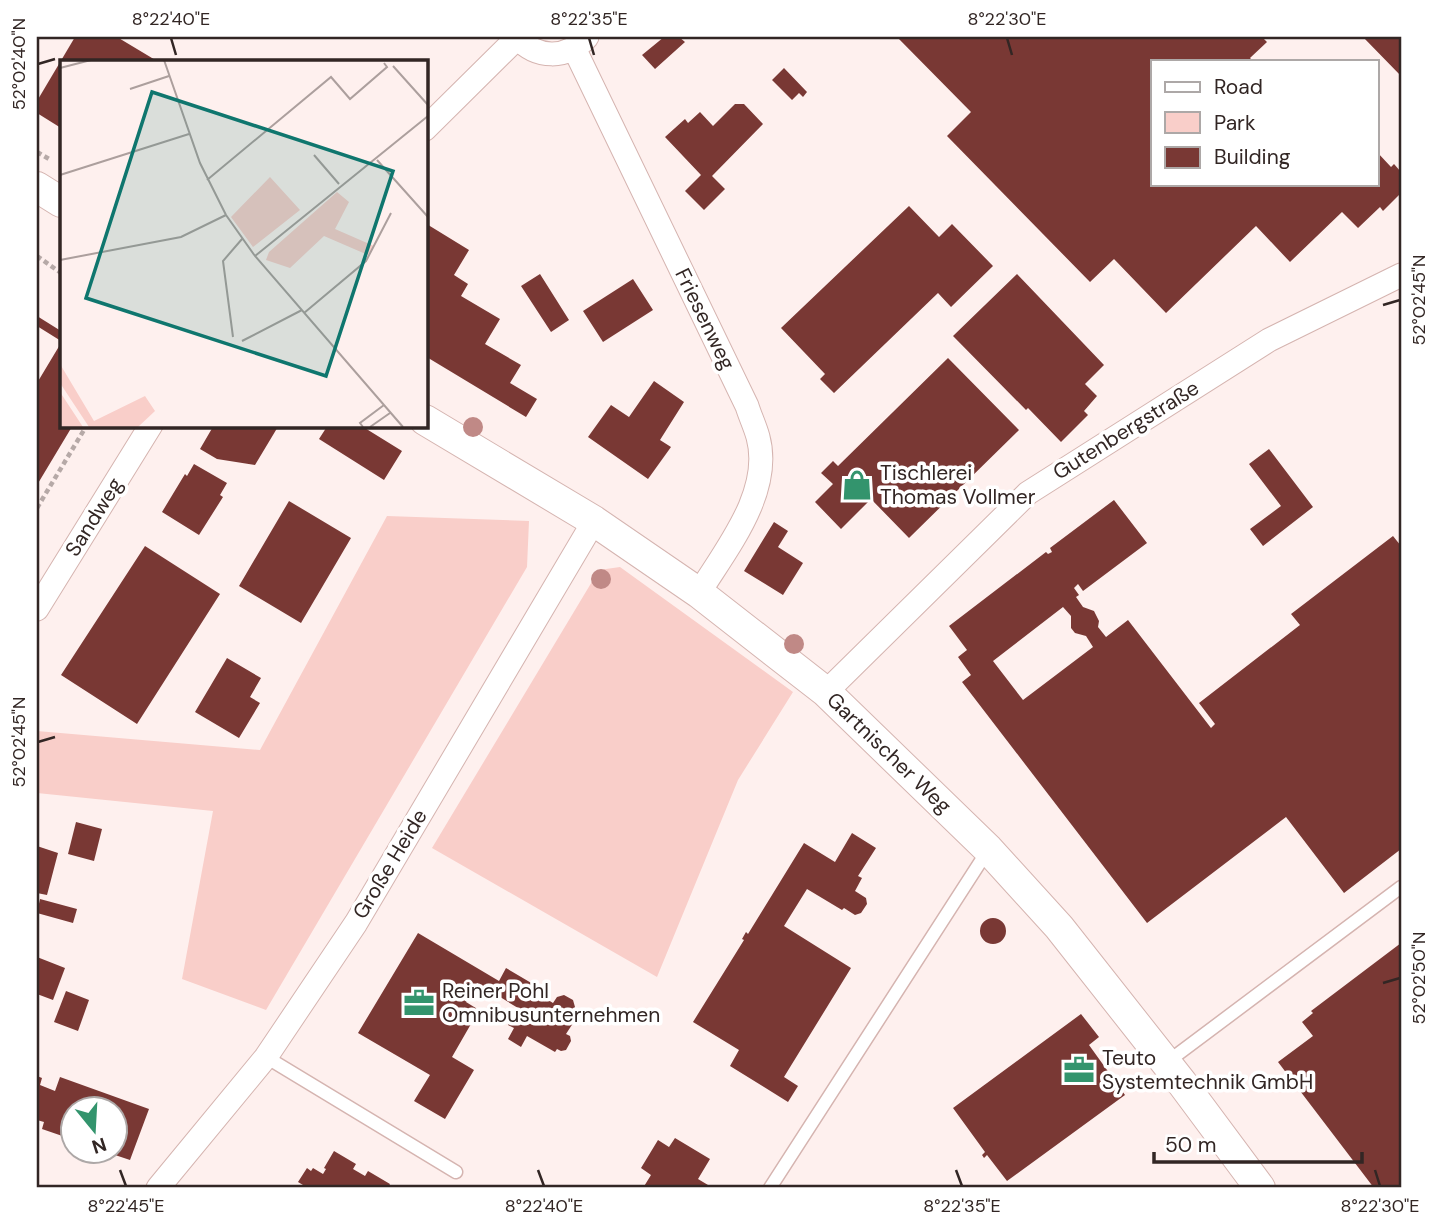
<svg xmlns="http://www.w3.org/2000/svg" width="1438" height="1225" font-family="'DM Sans',sans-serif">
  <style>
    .green { fill: #f9cec9 }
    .building { fill: #793834; fill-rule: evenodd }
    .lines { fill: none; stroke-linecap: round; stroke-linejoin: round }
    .service-casing { stroke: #d5b4b0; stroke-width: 15 }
    .minor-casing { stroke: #d5b4b0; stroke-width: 25 }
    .tertiary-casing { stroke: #d5b4b0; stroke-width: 32 }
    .path { stroke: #b6a9a7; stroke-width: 4.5; stroke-dasharray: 5 3.5; stroke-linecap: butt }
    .service { stroke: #fff; stroke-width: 12 }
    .minor { stroke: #fff; stroke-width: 23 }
    .tertiary { stroke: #fff; stroke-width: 30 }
    .tree { fill: #c08986 }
    .ticks { fill: none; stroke: #322624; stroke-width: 2.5 }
    .labels { text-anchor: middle; stroke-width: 7; stroke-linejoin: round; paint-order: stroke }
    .street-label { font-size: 21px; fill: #322624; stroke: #fff }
    .poi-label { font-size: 21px; fill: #322624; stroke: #fff; text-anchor: start }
    .inset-road { fill: none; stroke: #ac9f9d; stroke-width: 2 }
    .view { fill: #0f766e; fill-opacity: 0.15; stroke: #0f766e; stroke-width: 3.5 }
    .inset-edge { fill: none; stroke: #322624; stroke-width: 3.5 }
    .neatline { fill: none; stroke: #322624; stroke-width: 2.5 }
    .ticks-label { font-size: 18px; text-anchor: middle; fill: #322624 }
  </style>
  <rect width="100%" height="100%" fill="#fef0ee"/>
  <path class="green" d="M387,516l142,5 -2,46 -261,443 -84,-31 31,-168 -176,-18v-62l223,19z
    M620,567l173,125 -55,88 -81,197 -225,-129 167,-278z"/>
  <path class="building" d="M75,37h42l40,24h-96v67l-24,-15v-12z
    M664,37h15l6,5 -30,27 -13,-14z
    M897,37h365l5,5 -17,16 3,3h-100v123h224v-32l14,15 3,-3 7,8v21l-18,18 -3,-4 -22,21 -16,-16 -52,50 -34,-36 -90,87 -52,-54 -24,23 -143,-146 24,-24z
    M1363,37h38v39z
    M784,68l23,24 -4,5 -4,-4 -7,7 -20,-20z
    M735,104h9l19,20 -51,52 13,13 -21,21 -19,-19 16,-16 -36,-38 20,-18 3,4 12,-11 13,14z
    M909,206l30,31 13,-13 41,42 -42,41 -13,-14 -104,100 -14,-14 5,-5 -44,-46z
    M425,223l44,27 -15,25 14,9 -7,12 39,23 -15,25 36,21 -11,18 27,16 -11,18 -101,-61z
    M540,274l29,46 -18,12 -30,-46z
    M1017,274l87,91 -19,19 12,12 -13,15 4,4 -27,27 -33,-34 -2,2 -73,-74z
    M633,279l20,31 -50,32 -20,-31z
    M37,316l24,15v10l-24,-15z
    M61,343v82h12l-36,60v-102z
    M948,358l71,72 -110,108 -38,-39 -30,30 -26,-27 18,-18 -12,-11 12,-12 5,5z
    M654,381l30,21 -24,38 11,7 -23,32 -60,-42 23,-32 18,12z
    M214,425h65l-24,40 -38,-6 -17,-10z
    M328,425h32l42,26 -18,29 -65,-41z
    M1269,449l44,58 -50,39 -13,-17 31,-23 -32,-42z
    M194,464l33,19 -7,12 3,2 -24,38 -37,-23 23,-38 2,2z
    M1114,500l33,43 -64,48 -5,-7 -4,4 5,7 -3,2 7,10 11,4 5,10 -1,6 8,10 22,-17 83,108 4,-4 -16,-21 101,-78 -9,-11 102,-78 8,10v303l-57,44 -58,-76 -139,106 -185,-241 9,-7 -13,-18 9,-7 -18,-24 97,-74 2,2 4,-2 -2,-4zM1063,607l8,9v12l4,5 11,3 7,11 -70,53 -30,-39z
    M289,501l62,37 -50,85 -62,-37z
    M774,522l14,9 -10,16 25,16 -20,32 -39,-24z
    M145,546l75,48 -83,130 -76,-49z
    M227,658l34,20 -11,19 10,6 -21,35 -44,-26z
    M76,822l26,7 -8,32 -26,-7z
    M852,833l24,15 -18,28 4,2 -7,13 11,7 1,6 -6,9 -6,2 -11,-7 -2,2 -35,-21 -23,37 67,42 -67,109 14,9 -10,16 -58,-36 9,-16 -46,-28 51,-82 -2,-1 4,-7 2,2 56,-91 31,19z
    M37,846l21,7 -11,42 -10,-2z
    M40,899l37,10 -4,14 -36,-10z
    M980 931a13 13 0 1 1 26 0a13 13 0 1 1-26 0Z
    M418,933l81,48 7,-13 27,16 -3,5 23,14 4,-6 7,-2 9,5 2,7 -4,7 6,3 -11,17 4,2 1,5 -5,9 -5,1 -4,-2 -2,3 -28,-16 -6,11 -13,-8 6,-11 -6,-3 10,-17 -41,-25 -11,19 13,8 -27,47 22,13 -29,49 -31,-18 16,-26 -72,-42z
    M1401,943v245h-27l-96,-126 35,-26 -11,-14 11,-9 -2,-2z
    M37,957l28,11 -12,32 -16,-6z
    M66,991l23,9 -11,31 -24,-9z
    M1081,1014l18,23 -10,8 36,50 -118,86 -20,-26 -3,3 -2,-3 3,-3 -32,-44z
    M37,1076l5,2 -2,7 15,6 5,-14 89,32 -19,51 -24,-8h10v-42h-42v30l-32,-11 2,-7 -7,-2z
    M675,1138l35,21 -12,20 15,9h-70l8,-13 -10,-7 17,-28 11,7z
    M334,1151l22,13 -3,5 12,7 3,-5 22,13 -2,4h-87l2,-3 -5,-3 9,-14 4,3 2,-3 10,6 3,-5 -2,-1z"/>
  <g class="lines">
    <g class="service-casing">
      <path id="service" d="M266,1057l190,115
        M1166,1063l235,-176
        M770,1188l218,-338"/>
    </g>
    <g class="minor-casing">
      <path id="minor" d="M517,37c19,22 50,23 70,0
        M574,48l173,358c3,10 8,20 11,31 15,55 -32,112 -59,156
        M425,129l92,-91
        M37,609l114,-184
        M826,692l202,-199 241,-153 132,-65
        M158,1188l108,-131 90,-134 238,-402"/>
    </g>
    <g class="tertiary-casing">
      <path id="tertiary" d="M37,187l24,15
        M425,420l169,101 105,72 127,99 162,157 71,78 123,156 78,105"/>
    </g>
    <path class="path" d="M37,152l12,7
      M37,256l24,17
      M37,508l50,-83"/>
    <use href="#service" class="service"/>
    <use href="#minor" class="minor"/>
    <use href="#tertiary" class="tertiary"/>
  </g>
  <g class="tree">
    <circle cx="473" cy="427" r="10"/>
    <circle cx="601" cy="579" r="10"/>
    <circle cx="794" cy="644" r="10"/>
  </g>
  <path class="ticks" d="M171,38l5,17M589,38l5,17M1007,38l5,17M38,64l17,-5M1383,305l17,-5M38,742l17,-5M1383,983l17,-5M120,1170l6,16M538,1170l6,16M956,1170l6,16M1375,1170l5,16"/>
  <defs>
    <g id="shop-bare" transform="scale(2.415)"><path d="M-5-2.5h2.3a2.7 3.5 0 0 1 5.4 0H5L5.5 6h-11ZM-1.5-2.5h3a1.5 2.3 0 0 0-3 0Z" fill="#33946d" stroke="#fff" stroke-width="2.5" paint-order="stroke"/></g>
    <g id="office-bare" transform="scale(2.415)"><path d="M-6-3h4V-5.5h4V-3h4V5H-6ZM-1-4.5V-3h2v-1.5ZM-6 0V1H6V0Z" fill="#33946d" stroke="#fff" stroke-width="2.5" paint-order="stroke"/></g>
  </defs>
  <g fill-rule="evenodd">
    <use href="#shop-bare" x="857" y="485"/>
    <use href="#office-bare" x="419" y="1003"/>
    <use href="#office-bare" x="1079" y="1070"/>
  </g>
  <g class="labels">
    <g class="street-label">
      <text transform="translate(705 319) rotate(64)" y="7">Friesenweg</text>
      <text transform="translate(1126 430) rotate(-32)" y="7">Gutenbergstraße</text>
      <text transform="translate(94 517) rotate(-58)" y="7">Sandweg</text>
      <text transform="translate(889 753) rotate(44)" y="7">Gartnischer Weg</text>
      <text transform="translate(390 864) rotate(-59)" y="7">Große Heide</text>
    </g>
    <g class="poi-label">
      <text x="880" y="480">Tischlerei<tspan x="880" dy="24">Thomas Vollmer</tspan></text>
      <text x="442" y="998">Reiner Pohl<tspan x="442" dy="24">Omnibusunternehmen</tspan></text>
      <text x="1102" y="1065">Teuto<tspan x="1102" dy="24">Systemtechnik GmbH</tspan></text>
    </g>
  </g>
  <g transform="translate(60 60)">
    <rect width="368" height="368" fill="#fef0ee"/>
    <path d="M210,117l30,33 -47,37 -22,-30zM277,132l12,10 -14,27 39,17 -6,9 -44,-19 -34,32 -24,-8 3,-8zM0,304l34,57 51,-25 10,15 -17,16h-49l-29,-44zM0,332l23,35h-23z" fill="#f9cec9"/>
    <path class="inset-road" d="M104,0l36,103 26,52 29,41 148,171M333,6l35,39M0,8l31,-8M70,29l39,-13M254,95l25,29M317,100l51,57M0,115l129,-41M147,120l124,-103 19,22 37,-32 -3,-4M195,196l173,-140M0,200l121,-23 45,-22M244,253l62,-52 25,-48M173,277l-10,-76 19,-22M182,281l60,-31M303,367l-3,-4 24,-18M310,367l20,-14"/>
    <path class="view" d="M92,32l241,79 -67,205 -240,-78z"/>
    <rect width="368" height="368" class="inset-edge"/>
  </g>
  <rect width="1438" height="1225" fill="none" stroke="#ffffff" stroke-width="77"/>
  <rect x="1151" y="60" width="228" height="126" fill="#ffffff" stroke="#ada8a7" stroke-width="2"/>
  <rect x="1165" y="82" width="35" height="10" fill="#ffffff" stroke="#ada8a7" stroke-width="2"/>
  <text x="1214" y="94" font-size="21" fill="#322624">Road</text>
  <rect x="1165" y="112" width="35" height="21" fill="#f9cec9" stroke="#ada8a7" stroke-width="2"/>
  <text x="1214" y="130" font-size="21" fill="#322624">Park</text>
  <rect x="1165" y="147" width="35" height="21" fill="#793834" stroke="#ada8a7" stroke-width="2"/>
  <text x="1214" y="164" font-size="21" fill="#322624">Building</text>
  <g transform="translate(94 1130) rotate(162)"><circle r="33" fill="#ffffff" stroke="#ada8a7" stroke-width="2"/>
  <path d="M0-5L12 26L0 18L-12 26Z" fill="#33946d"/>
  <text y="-10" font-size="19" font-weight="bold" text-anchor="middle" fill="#322624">N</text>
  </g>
  <path d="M1154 1152v10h208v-10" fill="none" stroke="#322624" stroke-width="3.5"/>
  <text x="1165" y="1152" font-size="21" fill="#322624" stroke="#ffffff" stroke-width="5" paint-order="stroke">50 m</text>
  <rect x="38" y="38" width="1362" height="1148" class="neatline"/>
  <g class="ticks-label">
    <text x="171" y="25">8°22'40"E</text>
    <text x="589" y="25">8°22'35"E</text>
    <text x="1007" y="25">8°22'30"E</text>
    <text transform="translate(19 64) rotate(-90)" y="6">52°02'40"N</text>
    <text transform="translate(1419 300) rotate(-90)" y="6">52°02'45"N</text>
    <text transform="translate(19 742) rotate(-90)" y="6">52°02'45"N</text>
    <text transform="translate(1419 978) rotate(-90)" y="6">52°02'50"N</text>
    <text x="126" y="1212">8°22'45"E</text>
    <text x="544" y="1212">8°22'40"E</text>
    <text x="962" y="1212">8°22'35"E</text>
    <text x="1380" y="1212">8°22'30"E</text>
  </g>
</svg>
